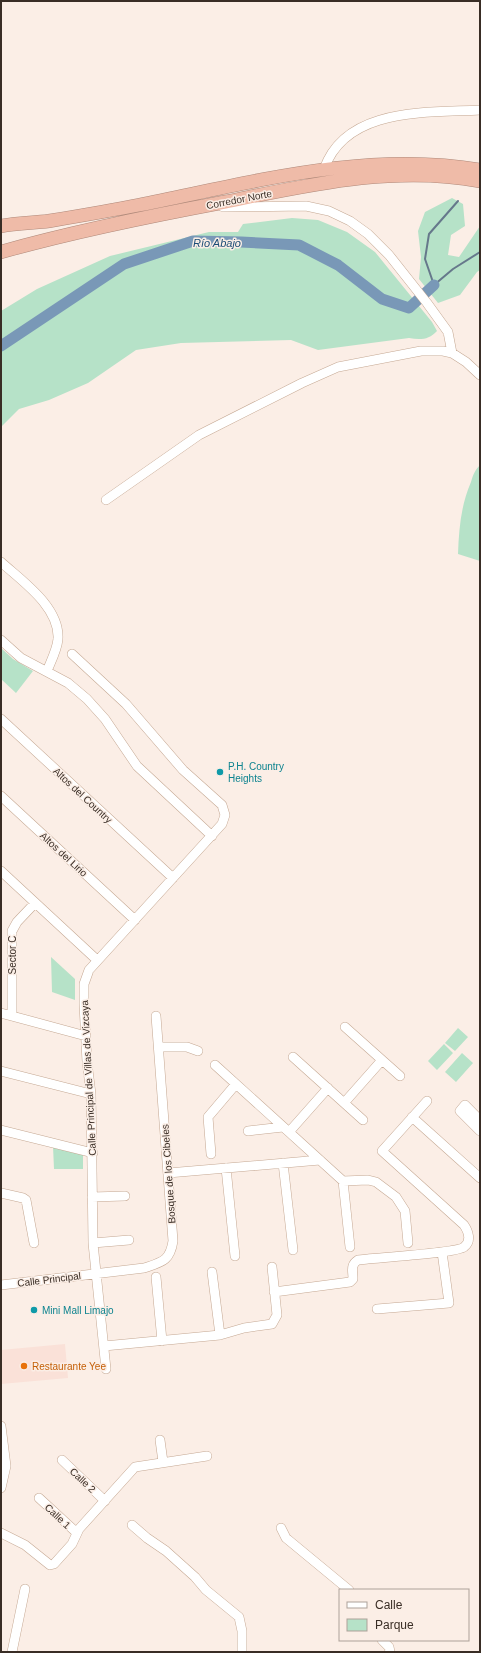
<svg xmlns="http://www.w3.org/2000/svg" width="481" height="1653" font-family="Helvetica,sans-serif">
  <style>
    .commercial { fill: #fae1d8 }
    .green { fill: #b6e2c8 }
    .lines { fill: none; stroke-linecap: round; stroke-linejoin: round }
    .stream { stroke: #66788b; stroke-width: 2 }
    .river { stroke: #7998b7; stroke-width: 11 }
    .minor-casing { stroke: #c5a893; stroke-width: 10 }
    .highway-casing { stroke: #af897a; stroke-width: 14 }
    .minor { stroke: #fff; stroke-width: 9 }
    .highway { stroke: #efbba8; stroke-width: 13 }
    .culture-dot { fill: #0f9aa8; stroke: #fbeee6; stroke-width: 1.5 }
    .food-dot { fill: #e8710a; stroke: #fbeee6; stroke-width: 1.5 }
    .labels { text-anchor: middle; stroke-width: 3; stroke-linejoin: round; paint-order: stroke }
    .street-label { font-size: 10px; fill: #392d25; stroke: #fbeee6 }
    .culture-label { font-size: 10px; fill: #0d838f; stroke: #fbeee6; text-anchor: start }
    .food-label { font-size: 10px; fill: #c56008; stroke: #fbeee6; text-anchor: start }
    .water-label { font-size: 11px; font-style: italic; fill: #1b4c76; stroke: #fbeee6 }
  </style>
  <rect width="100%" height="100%" fill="#fbeee6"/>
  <path class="commercial" d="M65,1344l3,34 -67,6v-34z"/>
  <path class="green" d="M452,198l11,6 2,22 -14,9 -3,20 11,2 21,-31v44l-3,2 -17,23 -22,8 -19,-24 2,-22 -3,-26 7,-19z
    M292,218l26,2 29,12 28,20 57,70 5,9c-8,9 -17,9 -28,7l-91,12 -27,-10 -110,3 -45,7 -48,33 -39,17 -30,9 -18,18v-116l36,-22 73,-33 99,-24h29l5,-8z
    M480,465v96l-22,-7c1,-26 3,-49 13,-72 2,-7 4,-12 9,-17z
    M1,648l12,11 20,12 -17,22 -15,-14z
    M51,957l24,22v21l-23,-8z
    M458,1028l10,9 -13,14 -10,-8z
    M444,1044l9,9 -16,17 -9,-9z
    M462,1053l11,10 -17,19 -11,-10z
    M53,1146l30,9v14h-29z"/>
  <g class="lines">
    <path class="stream" d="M458,201l-29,33 -4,25 9,26 19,-16 27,-17"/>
    <path class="river" d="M1,346l123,-82 69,-23 48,1 58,3 39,20 44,34 27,9 25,-23"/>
    <g class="minor-casing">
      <path id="minor" d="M324,169c22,-62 102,-56 156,-59
        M223,207l83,-1 23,5 21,10 18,13 21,21 38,48 21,29 4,21
        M106,500l93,-65 103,-52 36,-16 83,-16h22l9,2 14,9 14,13
        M1,562c21,19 59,45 57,77 -1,11 -7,22 -11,32
        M1,640l20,18 47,25 19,16 18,20 32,47 75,70
        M72,654l54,50 57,66 39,35 3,10 -3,9 -133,146 -5,14v20l3,58 4,32 2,149 13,126
        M1,719l172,159
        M1,796l134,124
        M1,871l96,89
        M1,1013l85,23
        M12,1015v-84l5,-9 18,-19
        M345,1027l55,49
        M159,1047h28l11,4
        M293,1057l70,63
        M215,1065l128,116 7,66
        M1,1071l90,23
        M344,1103l38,-43
        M412,1117l68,61
        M480,1120l-15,-15 -5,6 20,20
        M1,1130l92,23
        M248,1131l35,-4
        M289,1132l39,-44
        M211,1154l-3,-37 28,-33
        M283,1163l10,87
        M226,1168l9,88
        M168,1173l152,-13
        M343,1181l25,-1 8,2 20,15 9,14 3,32
        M1,1193l22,5 3,2 8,43
        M92,1197l33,-1
        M93,1243l36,-3
        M212,1272l8,63
        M156,1277l6,64
        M1,1285l143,-17c18,-6 26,-7 29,-27l-17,-225
        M274,1292l76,-10 3,-3c0,-8 -3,-14 5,-19 15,-2 99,-7 106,-13 8,-6 4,-16 0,-22l-82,-74 45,-50
        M377,1309l72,-6 -7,-51
        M104,1346l116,-11 24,-7 28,-4 5,-9 -5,-48
        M1,1426l5,40 -5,22
        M160,1440l3,22
        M62,1460l43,41
        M39,1498l38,35
        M132,1525l15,13 19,13 29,26 11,13 33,27 3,14v21
        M281,1528l5,10 63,52
        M1,1533l24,12 25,20 4,-1 18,-20 7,-15 56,-62 72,-11
        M382,1640l7,7 1,5
        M12,1652l13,-63"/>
    </g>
    <g class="highway-casing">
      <path id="highway" d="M1,226c16,-3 32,-3 48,-5 30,-5 60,-10 90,-16 111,-22 228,-55 341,-35
        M1,252c74,-21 149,-36 224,-50 84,-17 169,-37 255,-21"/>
    </g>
    <use href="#minor" class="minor"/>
    <use href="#highway" class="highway"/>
  </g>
  <g class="culture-dot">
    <circle cx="220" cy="772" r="4"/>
    <circle cx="34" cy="1310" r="4"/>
  </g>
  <circle class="food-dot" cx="24" cy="1366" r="4"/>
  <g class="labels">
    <g class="street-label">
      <text transform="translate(239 199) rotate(-11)" y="4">Corredor Norte</text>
      <text transform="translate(83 795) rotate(43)" y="4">Altos del Country</text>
      <text transform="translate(64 854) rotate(43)" y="4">Altos del Lirio</text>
      <text transform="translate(12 955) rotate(-90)" y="4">Sector C</text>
      <text transform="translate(88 1078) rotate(-93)" y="4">Calle Principal de Villas de Vizcaya</text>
      <text transform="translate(168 1174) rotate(-94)" y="4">Bosque de los Cibeles</text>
      <text transform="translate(49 1279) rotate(-7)" y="4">Calle Principal</text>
      <text transform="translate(83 1480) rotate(43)" y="4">Calle 2</text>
      <text transform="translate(58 1516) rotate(43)" y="4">Calle 1</text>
    </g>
    <g class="culture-label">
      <text x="228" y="770">P.H. Country<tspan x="228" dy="12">Heights</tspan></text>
      <text x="42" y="1314">Mini Mall Limajo</text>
    </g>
    <g class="food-label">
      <text x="32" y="1370">Restaurante Yee</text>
    </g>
    <g class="water-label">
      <text x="217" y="247">Río Abajo</text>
    </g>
  </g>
  <rect width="481" height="1653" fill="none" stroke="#392d25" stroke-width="4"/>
  <rect x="339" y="1589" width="130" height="52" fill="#fbeee6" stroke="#ada199"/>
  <rect x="347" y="1602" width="20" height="6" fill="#ffffff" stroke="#ada199"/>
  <text x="375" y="1609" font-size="12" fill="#392d25">Calle</text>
  <rect x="347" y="1619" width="20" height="12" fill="#b6e2c8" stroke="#ada199"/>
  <text x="375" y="1629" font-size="12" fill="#392d25">Parque</text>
</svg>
